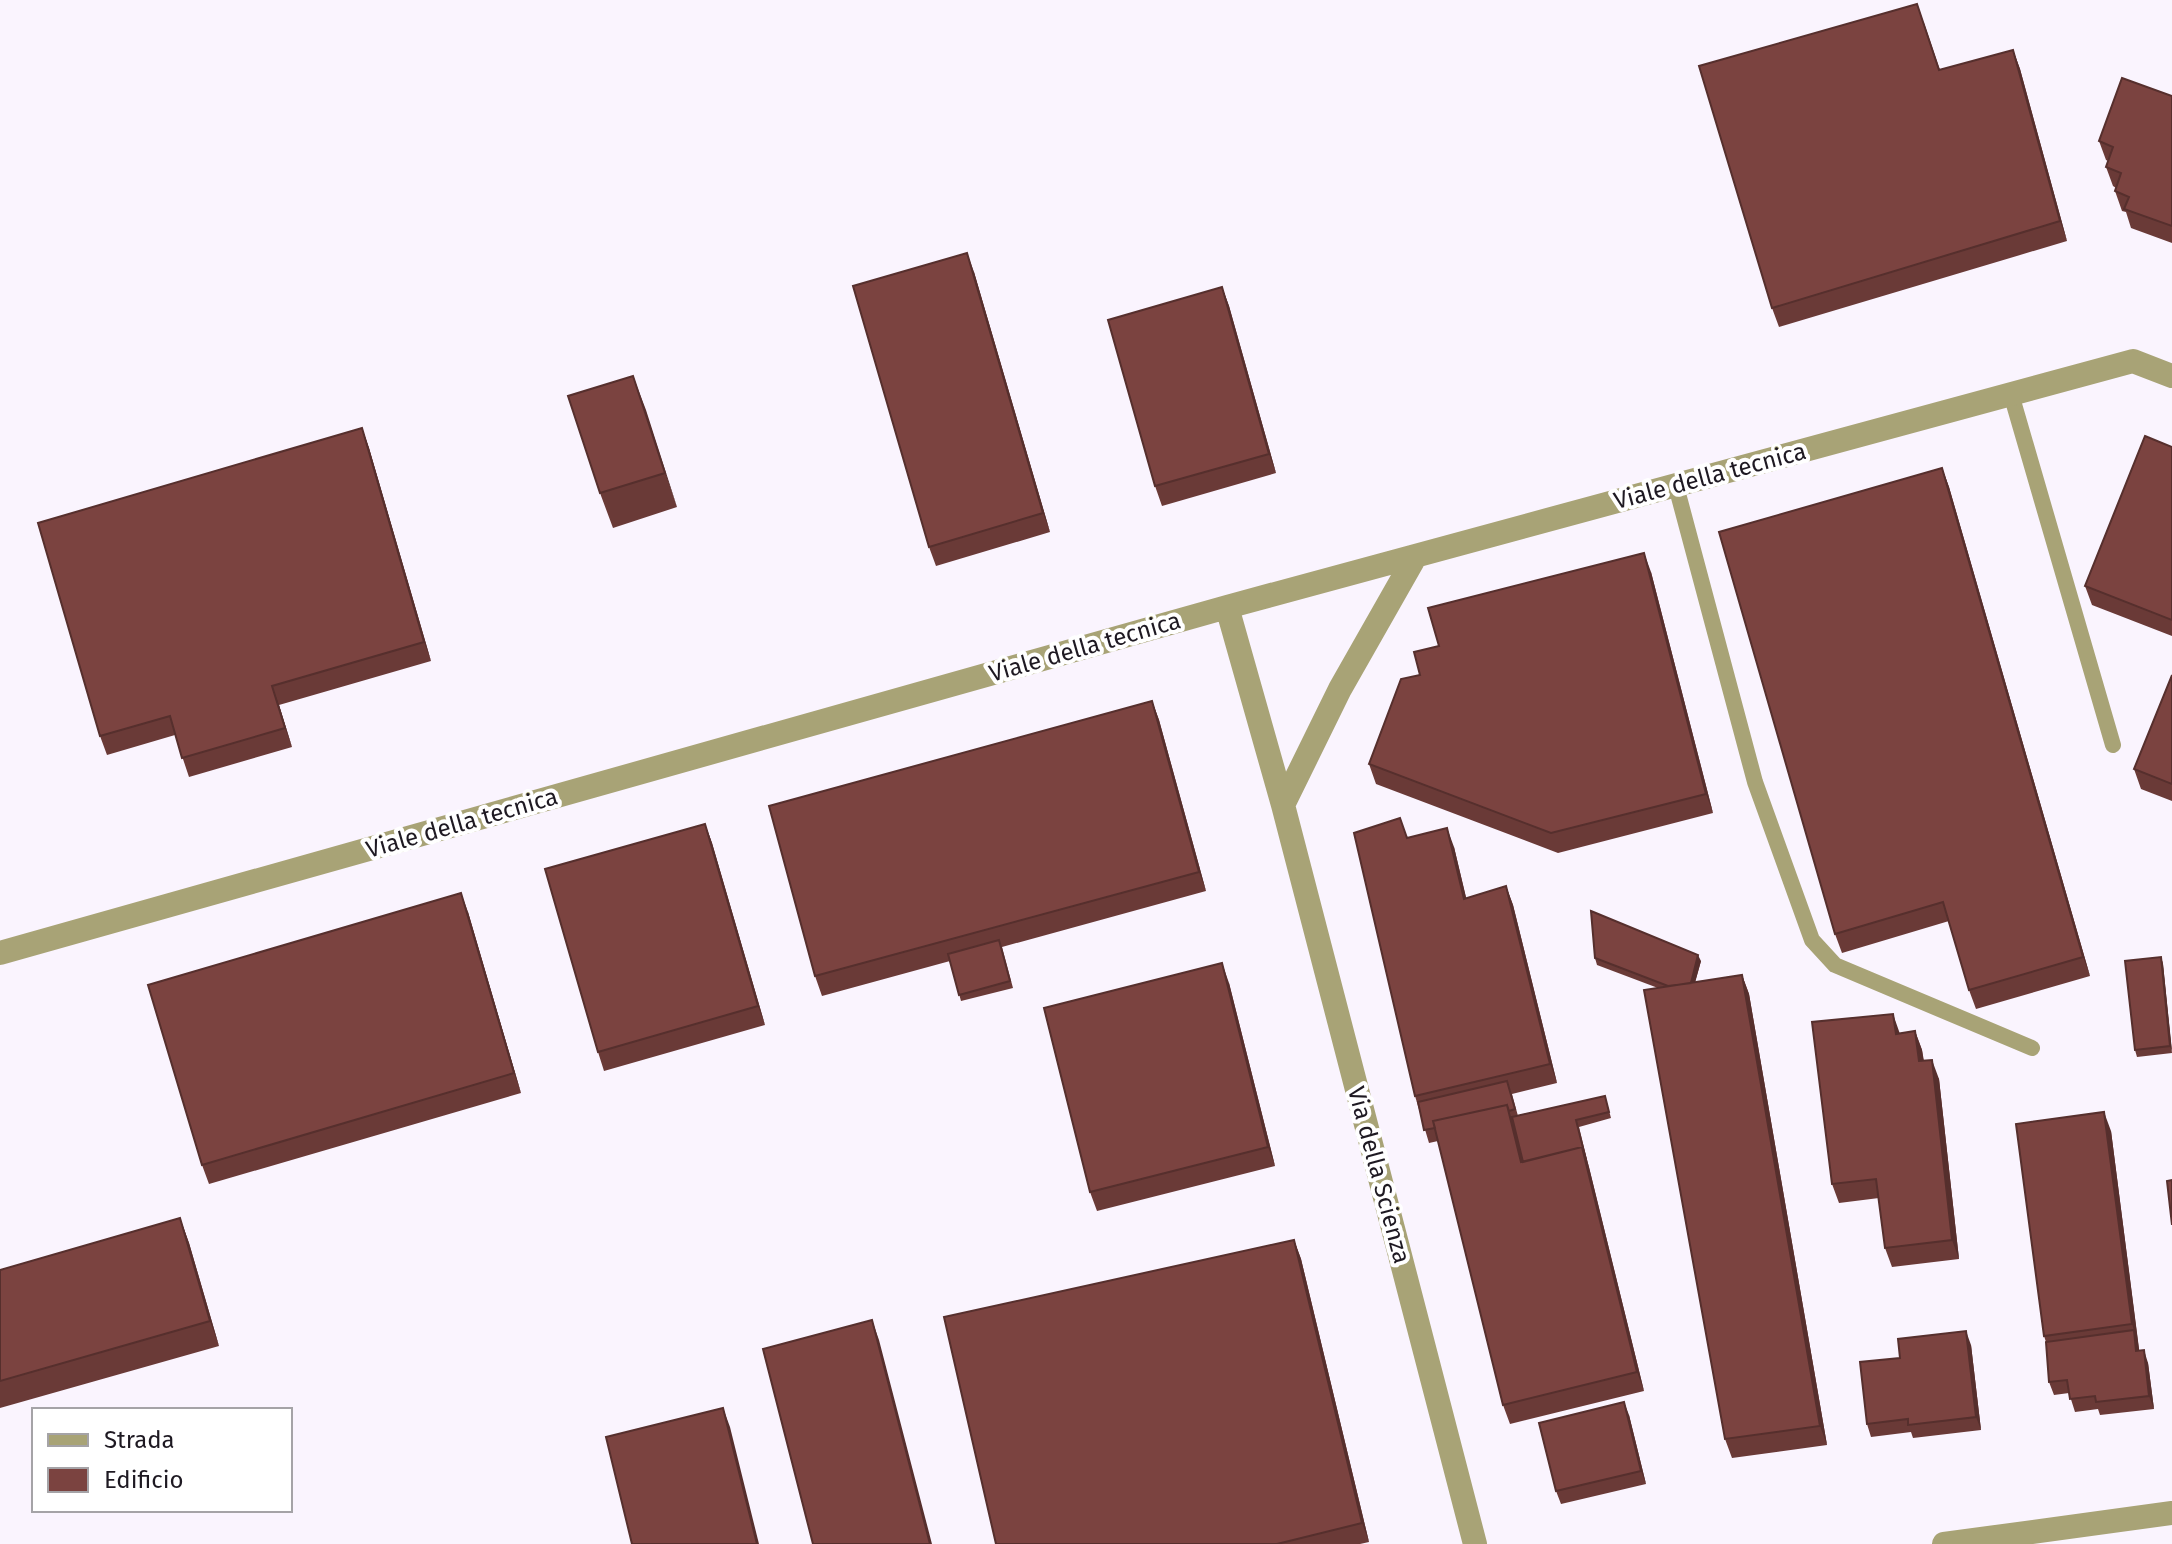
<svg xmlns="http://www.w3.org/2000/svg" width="2172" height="1544" font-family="'Fira Sans',sans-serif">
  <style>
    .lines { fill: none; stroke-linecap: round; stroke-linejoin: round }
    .lane { stroke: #a8a376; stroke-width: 16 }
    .street { stroke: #a8a376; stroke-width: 24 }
    .wall { fill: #6a3a37 }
    .shaded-wall { fill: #562f2d }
    .building { fill: #7b4340; stroke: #562f2d; stroke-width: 2 }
    .labels { text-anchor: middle; stroke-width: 8; stroke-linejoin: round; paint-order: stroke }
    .street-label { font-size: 24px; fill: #1e1922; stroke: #fff }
  </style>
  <rect width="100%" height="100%" fill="#faf4fe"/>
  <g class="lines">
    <path class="lane" d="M2011,394l102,351
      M1676,486l79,296 57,158 23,25 197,83"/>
    <path class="street" d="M1227,607l56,198 192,739
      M1283,805l57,-116 75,-132
      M0,953l1227,-346 906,-246 39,15
      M1944,1544l228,-31"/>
  </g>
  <path class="wall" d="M1924,23l16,47 73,-20 7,19 47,172 -288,86 -7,-19z
    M2172,96v147l-41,-15 -5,-16 -4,-1 -7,-20 1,-3 -3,-2 -7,-19 2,-6 -2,-1 -7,-19z
    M974,272l76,260 -114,34 -7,-19z
    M1222,287l7,19 47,167 -114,33 -7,-20z
    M633,376l44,131 -64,21 -13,-35z
    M362,428l7,20 62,213 -152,44 13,42 -103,30 -14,-42 -68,20 -7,-19z
    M2172,447v189l-80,-31 -7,-19z
    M1942,468l7,19 141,489 -114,33 -7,-19 -20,-69 -107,32 -7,-19z
    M1651,572l62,241 -155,40 -182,-69 -7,-20 51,-89 19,-29z
    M2172,675v126l-31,-12 -7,-20z
    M1152,701l7,19 47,171 -204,56 11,41 -52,13 -11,-40 -128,35 -7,-20z
    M705,824l7,19 53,182 -161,46 -6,-19z
    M1408,838l46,9 12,51 40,-12 7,19 44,178 -45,11 6,22 89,-13 4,15 -32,9 65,264 -134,33 -7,-19 -65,-264 -9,2 -14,-47z
    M468,912l53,181 -312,91 -7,-19z
    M2161,957l2,7 9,89 -35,4 -2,-7z
    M1595,958l106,3 -6,21 47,-7 7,19 78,451 -95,13 -7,-19 -67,-451 -61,-23z
    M1229,983l46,183 -178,45 -7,-19z
    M1915,1031l7,19 2,11 15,18 20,180 -67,8 -7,-19 -6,-50 -40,5 -7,-19 68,-150z
    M2111,1131l28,219 9,13 6,46 -54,6 -2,-6 -23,3 -6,-19 -15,2 -5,-13 -3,-40 -2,-6z
    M180,1218l9,25 30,103 -219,62v-138z
    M1294,1240l7,19 68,283 -9,2h-364z
    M1971,1345l10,85 -68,8 -2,-6 -40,5 -4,-13z
    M1629,1415l17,69 -85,20 -5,-13z"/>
  <path class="shaded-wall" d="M2013,50l7,19 47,172 -7,-20z
    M967,253l7,19 76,260 -7,-19z
    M1222,287l7,19 47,167 -7,-19z
    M633,376l13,34 31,97 -12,-34z
    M362,428l7,20 62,213 -7,-19z
    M1942,468l7,19 141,489 -7,-19z
    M1644,553l7,19 62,241 -7,-19z
    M272,686l7,19 13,42 -7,-19z
    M1152,701l7,19 47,171 -7,-19z
    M705,824l7,19 53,182 -7,-19z
    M1447,828l7,19 17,71 -7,-19z
    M1506,886l7,19 44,178 -7,-19z
    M461,893l7,19 53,181 -7,-20z
    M1698,955l3,6 -11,40 -2,-7z
    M2161,957l2,7 9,87 -2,-5z
    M1222,963l7,20 46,183 -7,-19z
    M1742,975l7,19 78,451 -7,-19z
    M1893,1014l7,20h-4z
    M1915,1031l7,19 4,30 -7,-19z
    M1932,1060l7,19 20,180 -7,-19z
    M2104,1112l7,19 30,233 -5,-13 -2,-21 -2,-6z
    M1576,1120l13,47 55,224 -7,-19 -55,-225z
    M180,1218l9,25 30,103 -9,-25z
    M1294,1240l7,19 68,283 -7,-19z
    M872,1320l7,20 53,204h-2z
    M1966,1331l5,14 10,85 -5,-13z
    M2144,1350l4,13 6,46 -5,-13z
    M1624,1402l5,13 17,69 -5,-13z
    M723,1408l7,19 29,117h-2z"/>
  <path class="building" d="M1917,4l22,66 74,-20 47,171 -288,87 -73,-242z
    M2122,78l50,18v130l-48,-17 5,-12 -14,-6 6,-18 -15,-6 7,-20 -14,-6z
    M967,253l76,260 -114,34 -76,-261z
    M1222,287l47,167 -114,32 -47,-166z
    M633,376l32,97 -65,20 -32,-97z
    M362,428l62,214 -152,44 13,42 -103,30 -12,-42 -70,20 -62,-213z
    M2145,436l27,11v173l-87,-34z
    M1942,468l141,489 -114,33 -26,-88 -108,32 -116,-402z
    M1644,553l62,241 -155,39 -182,-69 32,-85 19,-4 -6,-23 25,-6 -11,-38z
    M2172,675v109l-38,-15z
    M1152,701l47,171 -384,104 -46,-170z
    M1400,818l7,20 40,-10 17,71 42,-13 44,178 -135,32 -61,-263z
    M705,824l53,182 -160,46 -53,-183z
    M461,893l53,180 -312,92 -54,-180z
    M1591,911l107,44 -7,28 -23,3 -73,-28z
    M999,940l11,41 -51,14 -11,-41z
    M2161,957l9,89 -35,4 -10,-89z
    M1222,963l46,184 -178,45 -46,-184z
    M1742,975l78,451 -95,13 -81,-449z
    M1893,1014l3,20 19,-3 4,30 13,-1 20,180 -67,8 -9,-69 -44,5 -20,-162z
    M1507,1081l8,28 -6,2 -2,-6 -74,16 2,7 -11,2 -6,-28z
    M1605,1096l4,16 -33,8 10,40 -4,-13 -59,15 -11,-45z
    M1507,1105l14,57 61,-15 55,225 -134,33 -70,-284z
    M2104,1112l28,212 -88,12 -28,-212z
    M2172,1180v45l-5,-44z
    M180,1218l30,103 -210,60v-111z
    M1294,1240l68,283 -85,21h-281l-52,-227z
    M872,1320l58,224h-117l-50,-195z
    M2134,1330l2,21 8,-1 5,46 -53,6 -1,-6 -25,3 -3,-19 -18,2 -3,-40z
    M1966,1331l10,86 -68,8v-6l-41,5 -7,-62 40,-4 -2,-19z
    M1624,1402l17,69 -85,20 -17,-68z
    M723,1408l34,136h-125l-26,-107z"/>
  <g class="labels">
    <g class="street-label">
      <text transform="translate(1710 476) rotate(-15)" y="8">Viale della tecnica</text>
      <text transform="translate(1085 647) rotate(-16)" y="8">Viale della tecnica</text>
      <text transform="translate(462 823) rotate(-16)" y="8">Viale della tecnica</text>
      <text transform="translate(1379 1175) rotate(75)" y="8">Via della Scienza</text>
    </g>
  </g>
  <rect x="32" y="1408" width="260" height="104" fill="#ffffff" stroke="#a5a3a7" stroke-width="2"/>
  <rect x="48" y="1434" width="40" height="12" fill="#a8a376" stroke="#a5a3a7" stroke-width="2"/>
  <text x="104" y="1448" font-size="24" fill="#1e1922">Strada</text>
  <rect x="48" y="1468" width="40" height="24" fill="#7b4340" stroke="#a5a3a7" stroke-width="2"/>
  <text x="104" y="1488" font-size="24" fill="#1e1922">Edificio</text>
</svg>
